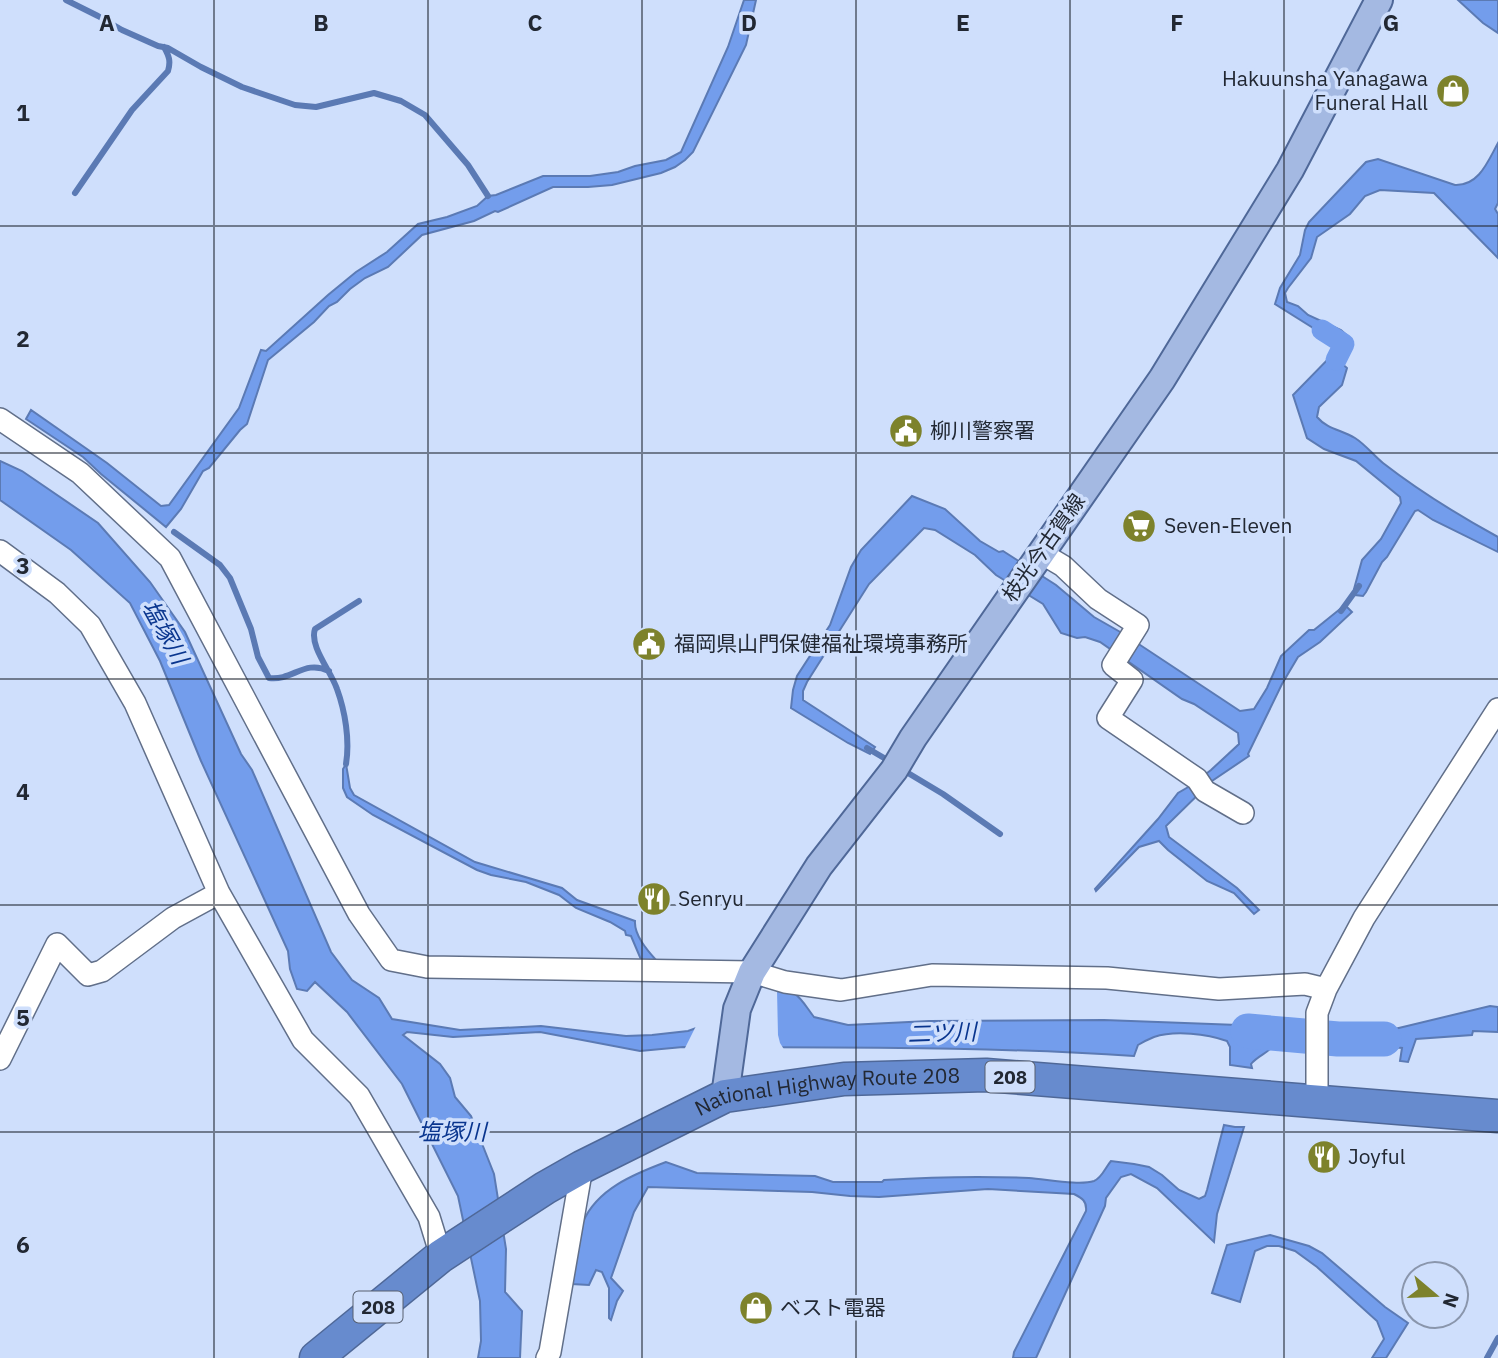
<svg xmlns="http://www.w3.org/2000/svg" width="1498" height="1358" font-family="'IBM Plex Sans','Noto Sans JP',sans-serif">
  <style>
    .water { fill: #739dec; stroke: #5b7ab4; stroke-width: 2 }
    .pier { fill: #cfdffc }
    .lines { fill: none; stroke-linecap: round; stroke-linejoin: round }
    .stream { stroke: #5b7ab4; stroke-width: 6 }
    .canal { stroke: #739dec; stroke-width: 21 }
    .river { stroke: #739dec; stroke-width: 35 }
    .minor-casing { stroke: #616f89; stroke-width: 24 }
    .major-casing { stroke: #4f6898; stroke-width: 30 }
    .highway-casing { stroke: #4f6898; stroke-width: 35 }
    .minor { stroke: #fff; stroke-width: 21 }
    .major { stroke: #a4b9e2; stroke-width: 26 }
    .highway { stroke: #678bce; stroke-width: 32 }
    .grid { fill: none; stroke: #222833; stroke-width: 2; stroke-opacity: 0.55 }
    .labels { text-anchor: middle; stroke-width: 7; stroke-linejoin: round; paint-order: stroke }
    .shield { fill: #cfdffc; stroke: #565f6f; stroke-width: 2 }
    .shield-label { font-size: 19px; font-weight: bold; fill: #222833 }
    .poi-label { font-size: 21px; fill: #222833; stroke: #cfdffc; text-anchor: start }
    .street-label { font-size: 21px; fill: #222833; stroke: #cfdffc }
    .water-label { font-size: 23px; font-style: italic; fill: #09358e; stroke: #cfdffc }
    .grid-label { font-size: 23px; text-anchor: middle; font-weight: bold; fill: #222833; stroke: #cfdffc; stroke-width: 7; stroke-linejoin: round; paint-order: stroke }
  </style>
  <rect width="100%" height="100%" fill="#cfdffc"/>
  <path class="water" d="M744,0h12l-10,45 -53,107 -8,8 -10,7 -14,6 -49,12 -24,2h-35l-55,25 -3,-1 -21,10 -52,14 -34,32 -23,11 -15,11 -13,13 -8,4 -15,16 -46,38 -21,64 -7,6 -31,38 -6,3 -22,38 -15,18 -65,-53 -18,-17 -57,-38 5,-9 76,53 54,43 8,-1 70,-97 22,-58 5,1 62,-56 28,-23 31,-20 31,-28 29,-7 30,-11 11,-10 8,-1 47,-19h47l28,-4 17,-6 31,-6 15,-8 47,-105z
    M1458,0h40v33l-15,-10z
    M1498,143v60l-3,6 3,5v44l-64,-65 -54,-3 -15,6 -15,18 -33,23 -6,21 -23,30 -3,5 2,9 11,4 10,9 33,15 10,9 -6,9 -70,-44 5,-16 20,-33 5,-25 4,-8 57,-60 12,-3 77,26c24,1 33,-24 43,-42z
    M1332,355l15,13 -5,17 -23,22 -2,10c10,12 25,13 38,21 11,7 18,17 28,25 36,28 75,52 115,74v15l-65,-32 -15,-10 -3,1 -28,46 -5,5 -16,30 -3,4 -8,-1 -1,-6 8,-29 19,-21 20,-36 -1,-6 -44,-36 -32,-12 -17,-11 -14,-43z
    M0,461l22,10 76,52 52,59 35,50 56,122 11,16 79,182 21,28 27,18 13,21 68,11 81,-4 85,10 26,-1 36,-4 22,-8 64,-32c22,-6 28,11 40,26l34,8 81,-4 175,-1 191,7 -1,15 -19,1c-4,9 -17,12 -24,21l1,4 -22,-3v-18l-3,-6c-20,-7 -52,-11 -73,-4 -5,2 -11,5 -16,8l-4,11c-150,-10 -301,-8 -451,-9l-43,4 -100,-19 -87,5 -46,-5 -4,3 37,29 10,14 5,19 16,19 23,58 12,75 -1,43 17,19 -2,47h-42l3,-17 -1,-40 -22,-105 -56,-112 -55,-72 -32,-30 -8,9 -10,-2 -7,-20 -2,-18 -87,-190 -41,-100 -30,-58 -59,-53 -71,-50z
    M912,496l33,13 35,32 19,11 4,-1 53,34 38,32 28,16 118,78 14,-2 13,-21 14,-32 28,-26h5l31,-25 7,7 -32,30 -22,15 -16,27 -34,70 1,2 -37,25 -46,45 3,11 68,51 22,22 -5,4 -20,-21 -27,-12 -39,-31 -9,-9 -20,6 -43,44 -1,-2 63,-70 20,-26 12,-7 21,-16 28,-26 -1,-11 -44,-29 -12,-5 -82,-57 -15,-5 -8,1 -16,-5 -18,-29 -47,-29 -21,-20 -40,-25 -11,-2 -55,56 -62,98 -4,9v9l72,47 -5,7 -22,-11 -57,-35 2,-18 4,-14 33,-51 21,-58 10,-17z
    M346,764l4,24 4,7 121,67 87,26 15,12 58,21c-1,14 12,29 21,39l-14,2 -11,-26 -5,-1 -1,-4 -15,-9 -34,-14 -17,-13 -33,-13 -35,-7 -14,-5 -104,-55 -26,-18 -4,-9v-19z
    M1490,1006l8,1v25l-25,-1 -1,4 -56,4 -8,23 -8,-1 2,-13 -64,-6 -1,-5 41,-4z
    M1224,1125l11,2h9l-27,87 -3,28 -57,-54 -26,-14 -10,3 -15,21 -1,8 -69,152h-23l1,-6 72,-141c1,-10 -4,-13 -12,-17l-86,-5 -109,8 -29,-1 -38,-4 -164,-5 -14,25 -23,66 12,13 -6,10 -6,19 -2,-2v-30l-7,-16 -6,-2 -7,15 -17,-1 11,-62c14,-33 51,-48 83,-60l31,11 118,3 18,6h49l2,-2c48,-3 97,-4 145,-2 17,1 50,8 65,3 8,-3 11,-13 17,-20l23,3 15,3 13,8 17,15 20,9 6,-3 2,-6z
    M1270,1235l39,11 13,7 63,54 23,16 -22,35h-14l12,-19 -7,-18 -60,-54 -22,-16 -16,-5h-12l-12,5 -15,51 -28,-9 15,-48z"/>
  <path class="pier" d="M768,990h9l1,45 2,8 5,8h-92l-9,-1 13,-26z"/>
  <g class="lines">
    <path class="stream" d="M66,0l32,16 24,14 36,16 10,2 33,19 41,20 53,18 21,2 58,-14 27,8 24,14 43,50 20,31
      M75,193l57,-83 36,-39c3,-10 1,-15 -4,-24
      M174,532l46,33 10,13 21,51 7,28 11,21c24,3 35,-19 60,-7
      M1341,611l18,-25
      M867,748l24,14
      M346,764c4,-24 -1,-53 -9,-75 -6,-18 -28,-43 -22,-60l44,-28
      M903,770l40,24 57,40
      M1487,1358l11,-20"/>
    <path class="canal" d="M1322,330l22,14 -8,16"/>
    <path class="river" d="M1248,1031l90,8h46"/>
    <g class="minor-casing">
      <path id="minor" d="M0,419l80,54 90,85 189,356 32,46 36,7 325,5 33,10 56,8 91,-15 175,3 112,11 86,-5 21,5
        M0,551l57,42 33,32 45,78 84,190 84,147 56,56 70,121 12,39
        M1041,553l22,13 35,33 40,26 -25,40 19,15 -24,38 89,61 8,12 38,22
        M0,1059l57,-115 31,31 14,-4 71,-53 46,-25
        M1317,1100v-87l9,-24 38,-71 134,-209
        M547,1358l3,-6 32,-185"/>
    </g>
    <g class="major-casing">
      <path id="major" d="M725,1096l12,-87 15,-37 67,-106 75,-96 19,-32 249,-359 128,-209 89,-170"/>
    </g>
    <g class="highway-casing">
      <g id="highway">
        <path id="s1" d="M316,1358l125,-102 104,-68 37,-21 143,-71 119,-17 142,-4 512,41"/>
      </g>
    </g>
    <use href="#minor" class="minor"/>
    <use href="#major" class="major"/>
    <use href="#highway" class="highway"/>
  </g>
  <path class="grid" d="M214,0v1358M428,0v1358M642,0v1358M856,0v1358M1070,0v1358M1284,0v1358M0,226h1498M0,453h1498M0,679h1498M0,905h1498M0,1132h1498"/>
  <defs>
    <g id="shop-disc" transform="scale(1.75)"><circle r="9.5" fill="#7d822c" stroke="#cfdffc"/><path d="M-5-2.5h2.3a2.7 3.5 0 0 1 5.4 0H5L5.5 6h-11ZM-1.5-2.5h3a1.5 2.3 0 0 0-3 0Z" fill="#fff"/></g>
    <g id="civic-disc" transform="scale(1.75)"><circle r="9.5" fill="#7d822c" stroke="#cfdffc"/><path d="M-.6-6.5H3V-4.5H.6V-3L4-1V1h2V6H-6V1h2V-1L-.6-3ZM-1.2 2.5V6h2.4V2.5Z" fill="#fff"/></g>
    <g id="supermarket-disc" transform="scale(1.75)"><circle r="9.5" fill="#7d822c" stroke="#cfdffc"/><path d="M-6-5.5h2.5l.6 2H6L4.5 2H-2.5L-4.4-4H-6ZM-1.5 3.2a1.3 1.3 0 1 0 .1 0ZM3 3.2a1.3 1.3 0 1 0 .1 0Z" fill="#fff"/></g>
    <g id="restaurant-disc" transform="scale(1.75)"><circle r="9.5" fill="#7d822c" stroke="#cfdffc"/><path d="M-5-6h1v4h1v-4h1v4h1v-4h1v5L-1.5 .5V6h-2V.5L-5-1ZM5-6V6H3V1.5H1.5Q1.5-4 5-6Z" fill="#fff"/></g>
  </defs>
  <g fill-rule="evenodd">
    <use href="#shop-disc" x="1453" y="91"/>
    <use href="#civic-disc" x="906" y="431"/>
    <use href="#supermarket-disc" x="1139" y="526"/>
    <use href="#civic-disc" x="649" y="644"/>
    <use href="#restaurant-disc" x="654" y="899"/>
    <use href="#restaurant-disc" x="1324" y="1157"/>
    <use href="#shop-disc" x="756" y="1308"/>
  </g>
  <g class="labels">
    <g class="shield">
      <rect x="985.5" y="1061.5" width="49" height="31" rx="5"/>
      <rect x="353.5" y="1291.5" width="49" height="31" rx="5"/>
    </g>
    <g class="shield-label">
      <text x="1010" y="1084">208</text>
      <text x="378" y="1314">208</text>
    </g>
    <g class="poi-label">
      <text x="1428" y="86" text-anchor="end">Hakuunsha Yanagawa<tspan x="1428" dy="24">Funeral Hall</tspan></text>
      <text x="930" y="438">柳川警察署</text>
      <text x="1164" y="533">Seven-Eleven</text>
      <text x="674" y="651">福岡県山門保健福祉環境事務所</text>
      <text x="678" y="906">Senryu</text>
      <text x="1348" y="1164">Joyful</text>
      <text x="780" y="1315">ベスト電器</text>
    </g>
    <g class="street-label">
      <text transform="translate(1044 548) rotate(-55)" y="7">枝光今古賀線</text>
      <text dy="7" stroke="none"><textPath href="#s1" startOffset="590">National Highway Route 208</textPath></text>
    </g>
    <g class="water-label">
      <text transform="translate(165 632) rotate(61)" y="8">塩塚川</text>
      <text transform="translate(942 1033) rotate(-2)" y="8">二ツ川</text>
      <text x="452" y="1140">塩塚川</text>
    </g>
  </g>
  <g class="grid-label">
    <text x="107" y="31">A</text>
    <text x="321" y="31">B</text>
    <text x="535" y="31">C</text>
    <text x="749" y="31">D</text>
    <text x="963" y="31">E</text>
    <text x="1177" y="31">F</text>
    <text x="1391" y="31">G</text>
    <text x="23" y="121">1</text>
    <text x="23" y="347">2</text>
    <text x="23" y="574">3</text>
    <text x="23" y="800">4</text>
    <text x="23" y="1026">5</text>
    <text x="23" y="1253">6</text>
  </g>
  <g transform="translate(1435 1295) rotate(109)"><circle r="33" fill="#cfdffc" stroke="#8a96ac" stroke-width="2"/>
  <path d="M0-5L12 26L0 18L-12 26Z" fill="#7d822c"/>
  <text y="-10" font-size="19" font-weight="bold" text-anchor="middle" fill="#222833">N</text>
  </g>
</svg>
